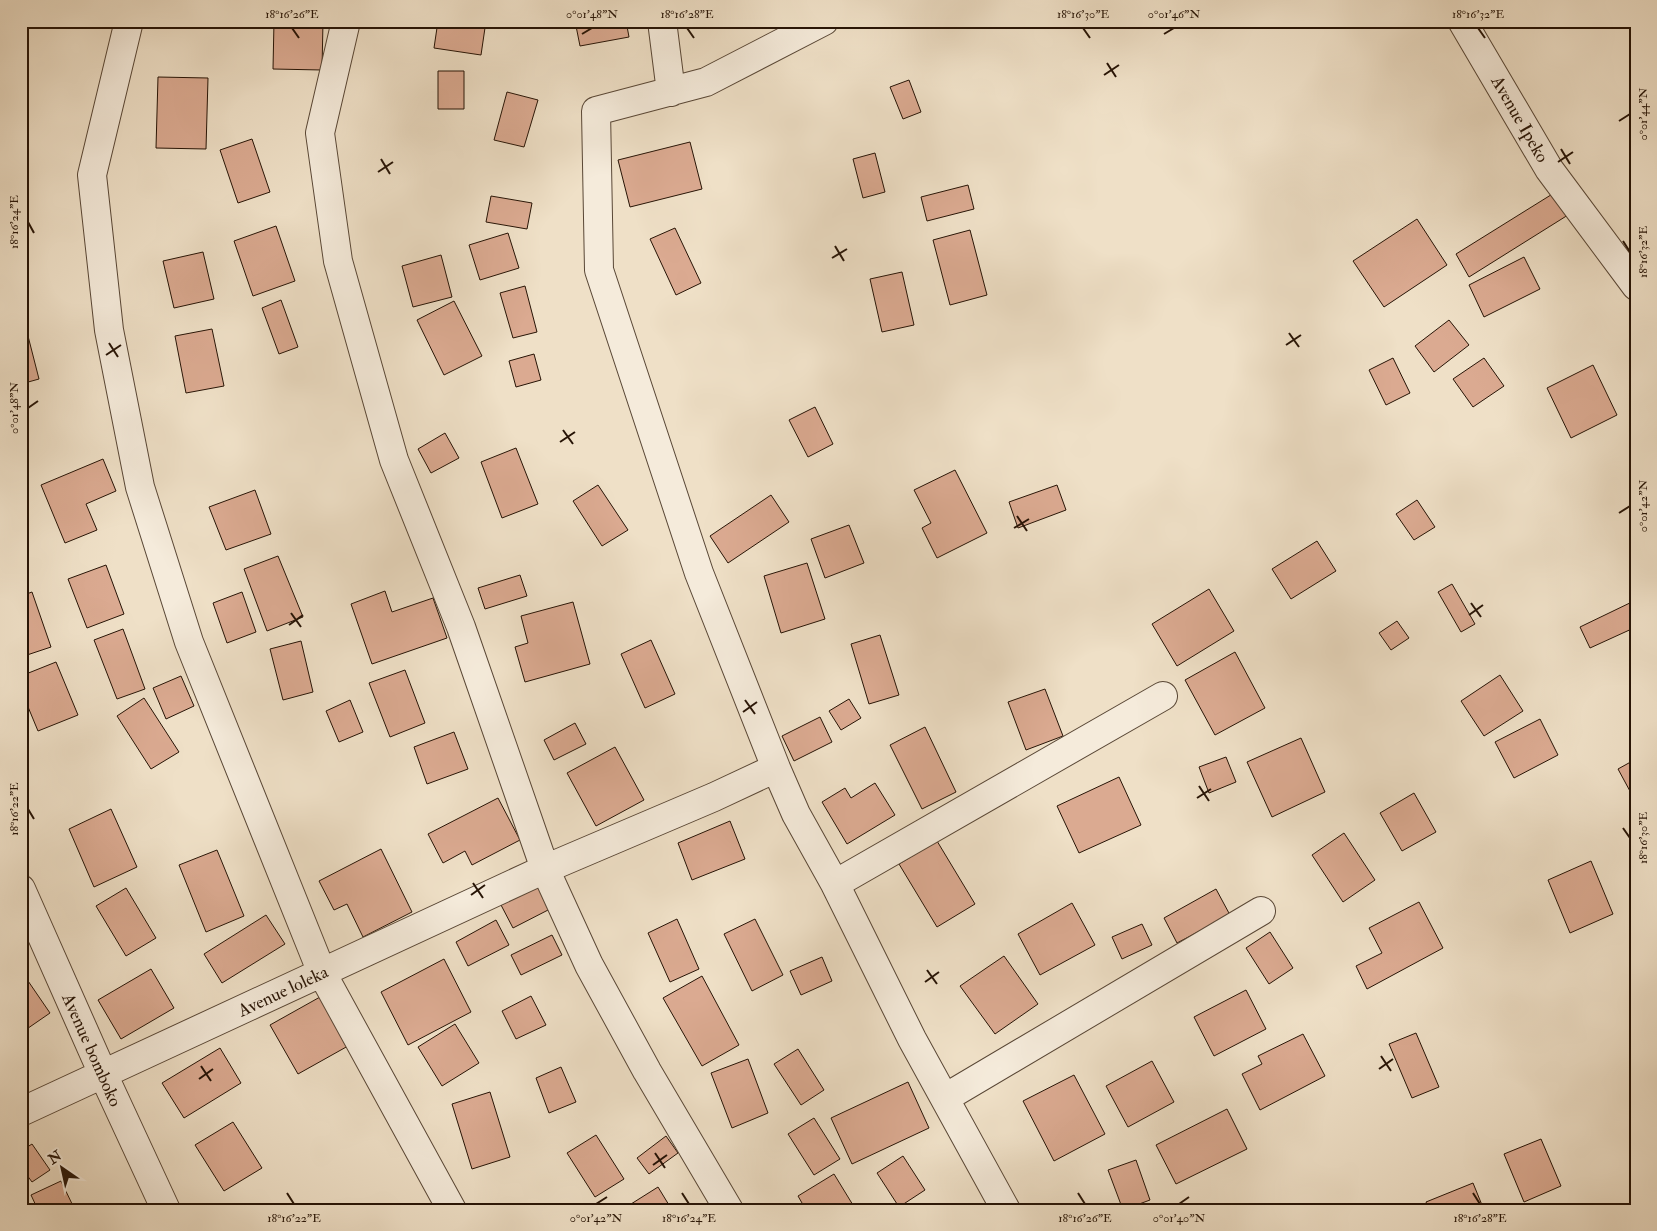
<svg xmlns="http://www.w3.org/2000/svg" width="1657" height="1231" font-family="'IM FELL Double Pica',serif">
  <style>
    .building { fill: #dbaa91; stroke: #271406 }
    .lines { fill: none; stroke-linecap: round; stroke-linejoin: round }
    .street-casing { stroke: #594736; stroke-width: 30 }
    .street { stroke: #f5ebdb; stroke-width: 28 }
    .ticks { fill: none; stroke: #271406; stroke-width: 2 }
    .labels { text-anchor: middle; stroke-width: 4; stroke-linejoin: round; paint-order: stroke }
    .street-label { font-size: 18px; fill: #271406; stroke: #f5ebdb }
    .neatline { fill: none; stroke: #271406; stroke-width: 2 }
    .ticks-label { font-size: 12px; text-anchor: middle; fill: #271406 }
  </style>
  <rect width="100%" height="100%" fill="#efe0c7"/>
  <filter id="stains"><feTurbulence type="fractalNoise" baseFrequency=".004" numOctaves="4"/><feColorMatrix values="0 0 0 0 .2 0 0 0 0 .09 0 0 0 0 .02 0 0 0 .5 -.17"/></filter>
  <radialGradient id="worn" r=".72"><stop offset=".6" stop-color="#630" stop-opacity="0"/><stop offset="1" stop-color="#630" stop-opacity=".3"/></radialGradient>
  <path class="building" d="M201,21h34v6l-34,-1z
    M274,21h49l-1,49 -49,-1z
    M438,21h48l-5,34 -47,-7z
    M575,21h51l3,16 -49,9z
    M438,71h26v38h-26z
    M158,77l50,1 -2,71 -50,-1z
    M909,80l12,32 -18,7 -13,-32z
    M507,92l31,8 -14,47 -30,-7z
    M252,139l18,53 -32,11 -18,-53z
    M690,142l12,47 -72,18 -12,-47z
    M875,153l10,39 -22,6 -10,-39z
    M968,185l6,24 -47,12 -6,-24z
    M1554,193l14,22 -99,62 -13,-23z
    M491,196l41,7 -5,26 -41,-7z
    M1417,219l30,46 -63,42 -31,-46z
    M276,226l19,55 -42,15 -19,-55z
    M675,228l26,55 -25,12 -26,-56z
    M970,230l17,65 -37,10 -17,-65z
    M508,233l11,35 -39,12 -11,-35z
    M203,252l11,47 -40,9 -11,-47z
    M441,255l11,42 -39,10 -11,-41z
    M1524,257l16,32 -56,28 -15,-32z
    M902,272l12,53 -32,7 -12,-53z
    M525,286l12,46 -24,6 -13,-45z
    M281,300l17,47 -19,7 -17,-46z
    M454,301l28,55 -38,19 -27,-55z
    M1449,320l20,25 -35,27 -19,-26z
    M212,329l12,57 -38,7 -11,-57z
    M28,336l11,43 -18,5v-46z
    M534,354l7,26 -25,7 -7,-26z
    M1393,358l17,35 -24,12 -17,-35z
    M1484,358l20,28 -31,21 -20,-28z
    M1593,365l24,50 -46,23 -24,-50z
    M815,407l18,37 -25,13 -19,-37z
    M445,433l14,25 -28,15 -13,-24z
    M516,448l22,56 -36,14 -21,-56z
    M103,459l13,32 -30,13 11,26 -32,13 -24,-58z
    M955,470l32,63 -50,25 -15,-30 9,-5 -17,-33z
    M598,485l30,45 -26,16 -29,-45z
    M1057,485l9,25 -48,18 -9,-26z
    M255,490l16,44 -45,16 -17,-43z
    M771,495l18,27 -61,41 -18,-27z
    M1417,500l18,27 -21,13 -18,-26z
    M849,525l15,38 -39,15 -14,-39z
    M1317,541l19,30 -45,28 -19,-30z
    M278,556l25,61 -36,14 -23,-62z
    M807,563l18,56 -44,14 -17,-57z
    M106,565l18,49 -37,14 -19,-49z
    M520,575l7,21 -42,13 -7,-21z
    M1452,584l23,40 -14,8 -23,-40z
    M1209,589l25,42 -57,35 -25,-42z
    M385,591l7,21 41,-14 14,40 -75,26 -21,-60z
    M32,592l19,55 -30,10v-61z
    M242,592l14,40 -29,11 -14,-40z
    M1636,600v27l-46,21 -10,-21z
    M573,602l17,62 -65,18 -10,-35 13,-4 -7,-27z
    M1397,621l12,17 -18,12 -12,-17z
    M123,629l22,60 -28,10 -23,-59z
    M880,635l19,60 -30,9 -18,-60z
    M651,640l24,54 -30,14 -24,-54z
    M301,641l12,51 -30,8 -13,-51z
    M1235,652l30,56 -50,27 -30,-55z
    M56,662l22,53 -40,16 -17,-41v-14z
    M405,670l20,53 -35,14 -21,-54z
    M1500,675l23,36 -39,25 -23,-35z
    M181,676l13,30 -28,13 -13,-31z
    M1045,689l18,47 -37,14 -18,-48z
    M144,698l35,54 -28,17 -34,-53z
    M849,699l12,19 -20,12 -12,-19z
    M350,700l13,32 -24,10 -13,-31z
    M820,717l12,25 -38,19 -12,-25z
    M1540,719l18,36 -44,23 -19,-36z
    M575,723l11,21 -32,16 -10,-20z
    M925,727l31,65 -34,17 -32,-64z
    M454,732l14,37 -41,15 -13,-37z
    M1301,738l24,54 -53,25 -25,-55z
    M615,747l29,53 -48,26 -29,-53z
    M1226,757l10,25 -27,11 -10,-26z
    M1636,759v32l-5,2 -13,-24z
    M1119,777l22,48 -62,28 -22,-47z
    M875,783l20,32 -48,29 -25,-42 23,-14 6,10z
    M1414,793l22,39 -34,19 -22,-38z
    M498,798l22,42 -48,25 -7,-14 -22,12 -15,-29z
    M111,809l26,58 -43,20 -25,-58z
    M730,821l15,38 -53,21 -14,-37z
    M1344,833l31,47 -32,22 -31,-47z
    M937,841l38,63 -38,23 -38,-63z
    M381,849l31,63 -49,25 -16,-33 -13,6 -15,-29z
    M217,850l27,66 -38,16 -27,-67z
    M1591,861l22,53 -43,19 -22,-53z
    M537,886l13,23 -37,19 -12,-23z
    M126,888l30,50 -30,18 -30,-50z
    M1216,889l14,26 -53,28 -13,-25z
    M1419,902l24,46 -76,41 -11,-23 26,-13 -13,-25z
    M1072,903l23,42 -55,30 -22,-41z
    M266,915l19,29 -63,39 -18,-29z
    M677,919l22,50 -29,13 -22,-49z
    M755,919l28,56 -31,16 -28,-57z
    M496,920l13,25 -41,21 -12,-24z
    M1142,924l10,21 -30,14 -10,-22z
    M1270,932l23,36 -24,16 -23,-36z
    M552,935l10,20 -41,20 -10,-20z
    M1004,956l34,48 -43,30 -35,-48z
    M822,957l10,24 -31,14 -11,-24z
    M444,959l27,53 -63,33 -27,-53z
    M151,969l23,39 -53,31 -23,-39z
    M702,976l37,69 -37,21 -39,-68z
    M26,978l24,35 -29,20v-51z
    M1246,990l20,39 -52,27 -20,-39z
    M531,996l15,29 -30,14 -14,-28z
    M320,997l28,49 -50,28 -28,-49z
    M455,1024l24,39 -37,23 -24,-39z
    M1416,1033l23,54 -27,11 -23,-54z
    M1303,1034l22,42 -65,34 -18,-36 20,-10 -4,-8z
    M220,1048l21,35 -57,35 -22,-35z
    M798,1049l26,41 -23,15 -27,-41z
    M748,1059l20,54 -36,15 -21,-55z
    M1152,1061l22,41 -46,25 -22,-41z
    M561,1067l15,35 -27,11 -13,-35z
    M1074,1075l31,59 -51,27 -31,-60z
    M908,1082l21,46 -77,36 -21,-46z
    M490,1092l20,65 -38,12 -20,-65z
    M1227,1109l20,40 -71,35 -20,-39z
    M814,1118l26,41 -26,16 -26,-41z
    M233,1122l29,46 -38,23 -29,-46z
    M596,1135l28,44 -29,18 -28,-44z
    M666,1136l12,17 -29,21 -12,-16z
    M1541,1139l20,47 -37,16 -20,-48z
    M32,1144l18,26 -18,12 -11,-15v-16z
    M903,1156l22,34 -26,17 -22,-34z
    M1136,1160l14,40 -27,10 -15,-40z
    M834,1174l22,36h-50l-8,-14z
    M61,1181l14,29h-37l-7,-15z
    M1473,1183l11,27h-55l-3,-8z
    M658,1187l14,23h-37l-4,-6z"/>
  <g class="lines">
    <g class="street-casing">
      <path id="street" d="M129,21l-37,154 17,155 31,157 49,155 133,331 130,237
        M346,21l-26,112 18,128 56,199 67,167 84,242 44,96 58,106 82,139
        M662,21l9,71
        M1462,21l87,148 87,117
        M776,768l-77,-195 -100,-303 -3,-159 110,-29 118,-61
        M835,884l328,-188
        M21,889l82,185 63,136
        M945,1098l316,-187
        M21,1112l524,-243 169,-72 62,-29 20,46 39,70 77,155 94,171"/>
    </g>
    <use href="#street" class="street"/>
  </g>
  <path class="ticks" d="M292,28l7,10M687,28l7,10M1083,28l7,10M1478,28l7,10M582,34l10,-6M1164,34l10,-6M1107,63l9,14M1104,75l15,-10M1619,121l11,-7M1561,149l9,15M381,159l9,15M1558,162l15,-10M378,172l15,-10M28,222l6,11M1623,241l7,11M835,246l9,15M832,258l15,-9M1289,333l10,14M109,343l9,14M1286,345l15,-10M106,355l15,-10M28,408l10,-7M563,430l10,14M560,442l15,-10M1619,513l11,-7M1017,516l10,15M1014,528l15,-9M1471,603l10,14M291,613l10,14M1469,615l14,-10M289,625l14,-10M745,700l10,14M743,712l14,-10M1199,786l10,15M1197,798l14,-9M28,809l6,10M1623,828l7,10M473,883l10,15M471,895l14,-10M927,970l10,14M925,982l14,-10M1381,1056l10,15M201,1066l10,15M1379,1069l14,-10M199,1079l14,-10M655,1153l10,15M653,1165l14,-10M287,1193l7,11M682,1193l7,11M1078,1193l7,11M1473,1193l7,11M596,1204l11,-7M1179,1204l10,-7"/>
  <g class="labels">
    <g class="street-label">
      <text transform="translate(1520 119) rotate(60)" y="6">Avenue Ipeko</text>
      <text transform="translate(283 991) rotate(-25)" y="6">Avenue loleka</text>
      <text transform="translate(92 1050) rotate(66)" y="6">Avenue bomboko</text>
    </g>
  </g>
  <rect width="1657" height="1231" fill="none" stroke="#efe0c7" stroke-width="55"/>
  <g transform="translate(62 1168) rotate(326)" stroke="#f5ebdb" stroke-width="4" paint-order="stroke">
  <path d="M0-4L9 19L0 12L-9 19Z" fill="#271406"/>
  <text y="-8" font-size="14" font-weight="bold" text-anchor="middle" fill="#271406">N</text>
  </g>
  <rect x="28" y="28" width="1602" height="1176" class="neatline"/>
  <g class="ticks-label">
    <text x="292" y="18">18°16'26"E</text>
    <text x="592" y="18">0°01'48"N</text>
    <text x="687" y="18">18°16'28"E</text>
    <text x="1083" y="18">18°16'30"E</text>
    <text x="1174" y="18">0°01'46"N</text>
    <text x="1478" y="18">18°16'32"E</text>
    <text transform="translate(1643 114) rotate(-90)" y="4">0°01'44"N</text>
    <text transform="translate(14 222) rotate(-90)" y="4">18°16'24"E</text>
    <text transform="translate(1643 252) rotate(-90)" y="4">18°16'32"E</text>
    <text transform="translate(14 408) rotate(-90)" y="4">0°01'48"N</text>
    <text transform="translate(1643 506) rotate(-90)" y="4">0°01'42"N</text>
    <text transform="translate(14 809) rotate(-90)" y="4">18°16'22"E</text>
    <text transform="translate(1643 838) rotate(-90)" y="4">18°16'30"E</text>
    <text x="294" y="1222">18°16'22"E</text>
    <text x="596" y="1222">0°01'42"N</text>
    <text x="689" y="1222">18°16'24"E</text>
    <text x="1085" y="1222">18°16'26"E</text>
    <text x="1179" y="1222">0°01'40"N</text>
    <text x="1480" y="1222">18°16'28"E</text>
  </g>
  <rect width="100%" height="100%" filter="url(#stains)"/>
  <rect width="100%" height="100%" fill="url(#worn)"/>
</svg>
